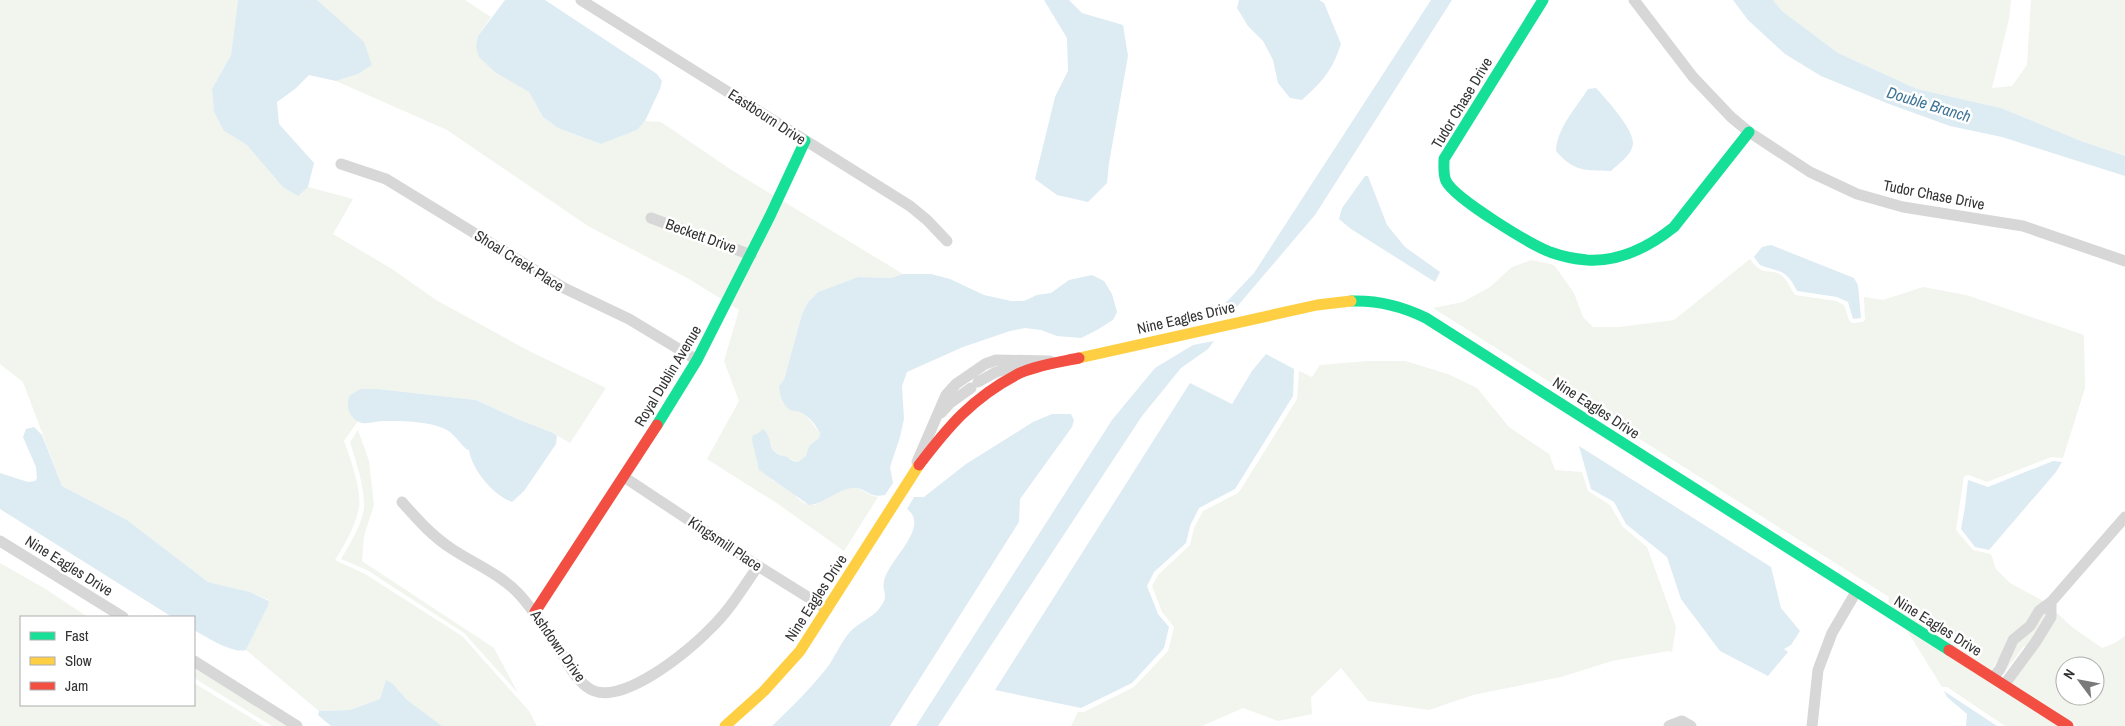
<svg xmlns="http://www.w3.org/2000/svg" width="2125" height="726" font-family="'Archivo Narrow',sans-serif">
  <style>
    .green { fill: #f1f5ed; fill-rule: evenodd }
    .water { fill: #ddebf3 }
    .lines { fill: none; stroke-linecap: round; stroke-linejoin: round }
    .street { stroke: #d7d7d7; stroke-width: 11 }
    .fast { stroke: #16e098; stroke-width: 11 }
    .slow { stroke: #ffcf43; stroke-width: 11 }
    .jam { stroke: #f24e42; stroke-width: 11 }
    .labels { text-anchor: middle; stroke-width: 5; stroke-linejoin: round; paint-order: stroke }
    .street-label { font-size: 15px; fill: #333; stroke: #fff }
    .water-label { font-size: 16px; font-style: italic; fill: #3f7597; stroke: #fff }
  </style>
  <rect width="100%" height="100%" fill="#fff"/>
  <path class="green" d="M0,0h238l-7,55 -19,34 2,23 10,19 23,14 50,51 11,-9 45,12 -20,35 59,35 44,31 93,51 77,37 -36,55 -17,-10 -38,-15 -39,-18 -98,-11h-17l-7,28 4,4 -14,20c6,16 18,50 15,67 -4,19 -14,36 -24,52l30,14 97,62 67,75 8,15h-95l-36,-27 -14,-16 -6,-2 -6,18 -30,11 -31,1 -73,-61 22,-44 1,-6 -19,-8 -42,-10 -81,-62 -65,-34 -39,-104 -23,-18z
    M317,0h148l26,17 -13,19 18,37 33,19 14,25 15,11 43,16 36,-14 8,-9 16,1 69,47 173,105 -12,4 -33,-1 -40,15 -10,10 -6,12 -18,66 -5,7 4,16 21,10 16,20 -1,5 -10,8 -2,10 -9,6 -22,-9 -4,-5 -1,-7 1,39c4,2 10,4 14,7 8,6 14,17 25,18 9,1 26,-14 38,-17 12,-2 18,8 29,9l-34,54 -66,-47 -71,-45 32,-58 -15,-40 15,-51 -50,-31 -101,-53 -141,-96 -111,-49 22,-7 13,-9z
    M1773,0h238l-2,19 -17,69 20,-2 15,-21 4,-65h94v156l-44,-15 -80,-33 -84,-19 -79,-36 -56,-42z
    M1750,259c14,19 17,8 31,16 7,5 9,14 14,20l41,6 8,4 5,15 3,3 11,-1 2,-2 -1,-23 19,3 40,-13 43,8 118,40 1,53 -22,70 -12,-1 -64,25 -18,-7 -5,1 -8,54 17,20 18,4 5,15 14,14 35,19 27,25 30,21 13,-5 10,-7v90h-47l-67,-42 22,-32 -9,-6 -23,31 9,-16 7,-19 -10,-4 -7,18 -9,15 -97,-61 -6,-9 1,-4 -456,-289 30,-6 27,-15 22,-20 20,-7 22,5 20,28 9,24 10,10h26l55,-7zM2065,666h30v30h-30z
    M1368,361h37l43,13 29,14 32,39 40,27 6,16 27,2 6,19 22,14 13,22 24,20 29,80 -4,25 -4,-1 -56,10 -51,16 -88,18 -44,15 -61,-9 -27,-33 -30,29 1,17 -34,7 -35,-13 -41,18h-131l7,-14h6l50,-25 34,-36 6,-24 -12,-15 -10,-26 6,-11 32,-30 4,-17 9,-17 35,-18 3,-4 56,-90 2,-28 13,6 8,-12z
    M358,430l11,31 5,44 -10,31 -2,25 132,87 24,45 -54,-60 -97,-63 -26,-11c8,-13 23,-38 23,-53 0,-22 -8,-44 -14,-64z
    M0,563l44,25 44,29h-67v88h173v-22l70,43h-264z
    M1906,629l153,97h-54l-58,-39h-5z
    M194,667l93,59h-15l-78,-48z"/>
  <path class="water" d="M238,0h79l47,42 8,23 -14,9 -22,7 -27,-6 -14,14 -18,13 2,22 35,39 -6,24 -10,9 -15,-9 -36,-42 -23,-14 -10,-19 -2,-23 19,-34z
    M505,0h40l112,74 5,7 -2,8 -15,32 -8,9 -36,14 -43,-16 -15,-11 -14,-25 -33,-19 -17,-16 -3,-10 2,-11z
    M1044,0h25l13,13 41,12 5,31 -19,107 -2,20 -19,19 -31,-7 -22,-16 20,-82 13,-26 -1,-33z
    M1239,0h80l5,3 17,41c-9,27 -18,37 -39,56l-12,-2 -12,-15 -5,-23 -10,-19 -15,-15 -11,-18z
    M1431,0h21l-137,215 -80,94 -18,3 37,-39z
    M1733,0h40l9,11 56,42 79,36 84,19 80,33 44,15v20l-123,-39 -52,-11 -61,-22 -68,-28 -36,-22 -37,-34z
    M1596,88c10,11 38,41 37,56 -1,11 -15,20 -22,27 -27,-1 -37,1 -55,-20 1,-23 20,-43 32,-62z
    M1365,176h3l19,49 18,22 35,25 -5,10 -84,-53 -12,-10 3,-11z
    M1771,245l83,33 4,7 3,33 -8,1 -5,-17 -11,-5 -40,-6c-11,-22 -15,-18 -37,-26l-6,-8 8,-10z
    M903,274h28l19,5 34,16 27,6h13l13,-6 14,-2 18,-13 23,-5 12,6 8,13 5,18 -4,8 -16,10 -16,8 -24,-2 -16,-6 -16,-2 -15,3 -47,16 -56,25 -5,14 2,33 -4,18 -10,30 3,16 -8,12c-16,4 -18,-8 -33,-7 -16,2 -27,16 -43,17l-50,-35 -7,-30 1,-5 4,-1 6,-5c9,7 5,18 13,24 4,3 7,2 11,4 4,3 6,4 11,5l8,-6 3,-10 10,-8 1,-5c-5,-10 -17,-24 -28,-22 -10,-6 -12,-14 -13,-25l5,-6 18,-66 6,-12 10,-10 40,-15 33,1z
    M1214,341l-6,8 -27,19 -39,48 -204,310h-22l196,-306 43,-52 38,-23z
    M1266,354l28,15 -1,27 -58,93 -36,19 -9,18 -4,17 -32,29 -7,14 11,28 11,13 -5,21 -32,35 -51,25 -86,-18 195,-307 42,21 20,-33z
    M361,389h17l98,11 39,18 38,15 4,3 -1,8 -32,47 -12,11c-19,-7 -40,-32 -43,-52l-3,-1c-5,-5 -10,-12 -16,-17 -15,-11 -47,-11 -65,-11 -8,0 -16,3 -23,2 -13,-4 -17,-17 -12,-28z
    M1052,414h19l3,6 -2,7 -52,72 -1,23 -129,204h-118c20,-19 40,-39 57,-61 7,-11 12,-22 20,-32 8,-10 22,-14 30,-24 12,-16 2,-16 5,-28 5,-22 47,-54 23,-72l7,-12h10l42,-33 67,-42z
    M34,427l8,8 20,51 65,34 81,62 42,10 19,9 -1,5 -22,44c-13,4 -40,-13 -52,-20v-13h-22l-172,-108v-36l28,9 7,-1 2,-3 -1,-11 -13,-30 3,-8z
    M1579,446l192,121 10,41 19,23 -9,14 -7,4 4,3 -20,24 -48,-25 -39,-52 -14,-42 -41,-33 -12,-22 -23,-13z
    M2053,461l9,1 -6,10 -67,78 -14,-3 -14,-18 4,-22 3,-27 20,7z
    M386,680l6,3 14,16 36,27h-111l-13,-11 1,-4 31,-1 30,-11z
    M1944,691l53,35h-31l1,-12 -20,-17z"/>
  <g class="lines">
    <path class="street" d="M581,0l329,206 17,14 20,21
      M1634,0l59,77 38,40 18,15 61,40 47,22 46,13 120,19 102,35
      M341,164l45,15 178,109 65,31 68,41
      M651,218l100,37
      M978,382l18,-10 29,-7
      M941,413l9,-10 21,-15
      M917,462l29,-67 10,-11 29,-20 11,-4 54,1
      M624,477l134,89 69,43
      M402,502c16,18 30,34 50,47 21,14 48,25 66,44 17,18 30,40 44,61 7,12 14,25 25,33 30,24 102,-36 123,-58 19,-18 33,-41 48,-63
      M0,541l123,76
      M194,661l103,65
      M1993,678l7,-9 13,-29 17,-14 9,-15 12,-9 74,-85
      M2004,685l31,-42 16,-26v-15
      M1669,726l13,-5 9,5
      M1812,726l6,-56 14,-37 24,-41"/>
    <path class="fast" d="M1543,0l-99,159c0,8 -1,15 2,22 9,18 84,63 104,71 11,4 25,7 37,8 33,2 62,-13 87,-33l75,-95
      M1351,301c27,-1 51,5 75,17l523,332
      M657,425l40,-65 73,-144 35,-75"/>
    <path class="slow" d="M1079,358l238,-53 34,-4
      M725,726l39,-35 36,-40 119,-186"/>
    <path class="jam" d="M919,465c29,-38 53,-67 97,-90 16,-9 44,-13 63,-17
      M535,612l122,-187
      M1949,650l119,76"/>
  </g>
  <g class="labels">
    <g class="street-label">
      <text transform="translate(1462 103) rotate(-59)" y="5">Tudor Chase Drive</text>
      <text transform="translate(767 117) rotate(33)" y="5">Eastbourn Drive</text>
      <text transform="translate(1934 195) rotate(11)" y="5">Tudor Chase Drive</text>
      <text transform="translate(701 236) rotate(20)" y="5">Beckett Drive</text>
      <text transform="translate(519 261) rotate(32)" y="5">Shoal Creek Place</text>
      <text transform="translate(1186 318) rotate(-13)" y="5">Nine Eagles Drive</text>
      <text transform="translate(668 376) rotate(-59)" y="5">Royal Dublin Avenue</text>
      <text transform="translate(1596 408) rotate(33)" y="5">Nine Eagles Drive</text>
      <text transform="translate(725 544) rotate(34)" y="5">Kingsmill Place</text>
      <text transform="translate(69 566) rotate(32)" y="5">Nine Eagles Drive</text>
      <text transform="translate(816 598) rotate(-57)" y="5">Nine Eagles Drive</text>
      <text transform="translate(1938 626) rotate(32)" y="5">Nine Eagles Drive</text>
      <text transform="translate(558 646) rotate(55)" y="5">Ashdown Drive</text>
    </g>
    <g class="water-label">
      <text transform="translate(1929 104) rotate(17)" y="6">Double Branch</text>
    </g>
  </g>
  <rect x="20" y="616" width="175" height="90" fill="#ffffff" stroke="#adadad"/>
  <rect x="30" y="632" width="25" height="8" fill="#16e098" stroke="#adadad"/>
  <text x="65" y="641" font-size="15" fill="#333333">Fast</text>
  <rect x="30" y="657" width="25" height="8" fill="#ffcf43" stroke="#adadad"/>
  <text x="65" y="666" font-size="15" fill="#333333">Slow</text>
  <rect x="30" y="682" width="25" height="8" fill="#f24e42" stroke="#adadad"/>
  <text x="65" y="691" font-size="15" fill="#333333">Jam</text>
  <g transform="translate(2080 681) rotate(302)"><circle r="24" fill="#ffffff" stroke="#adadad"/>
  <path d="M0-4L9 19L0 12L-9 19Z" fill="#7a7a7a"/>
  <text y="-8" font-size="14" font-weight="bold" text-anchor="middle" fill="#333333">N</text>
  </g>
</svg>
